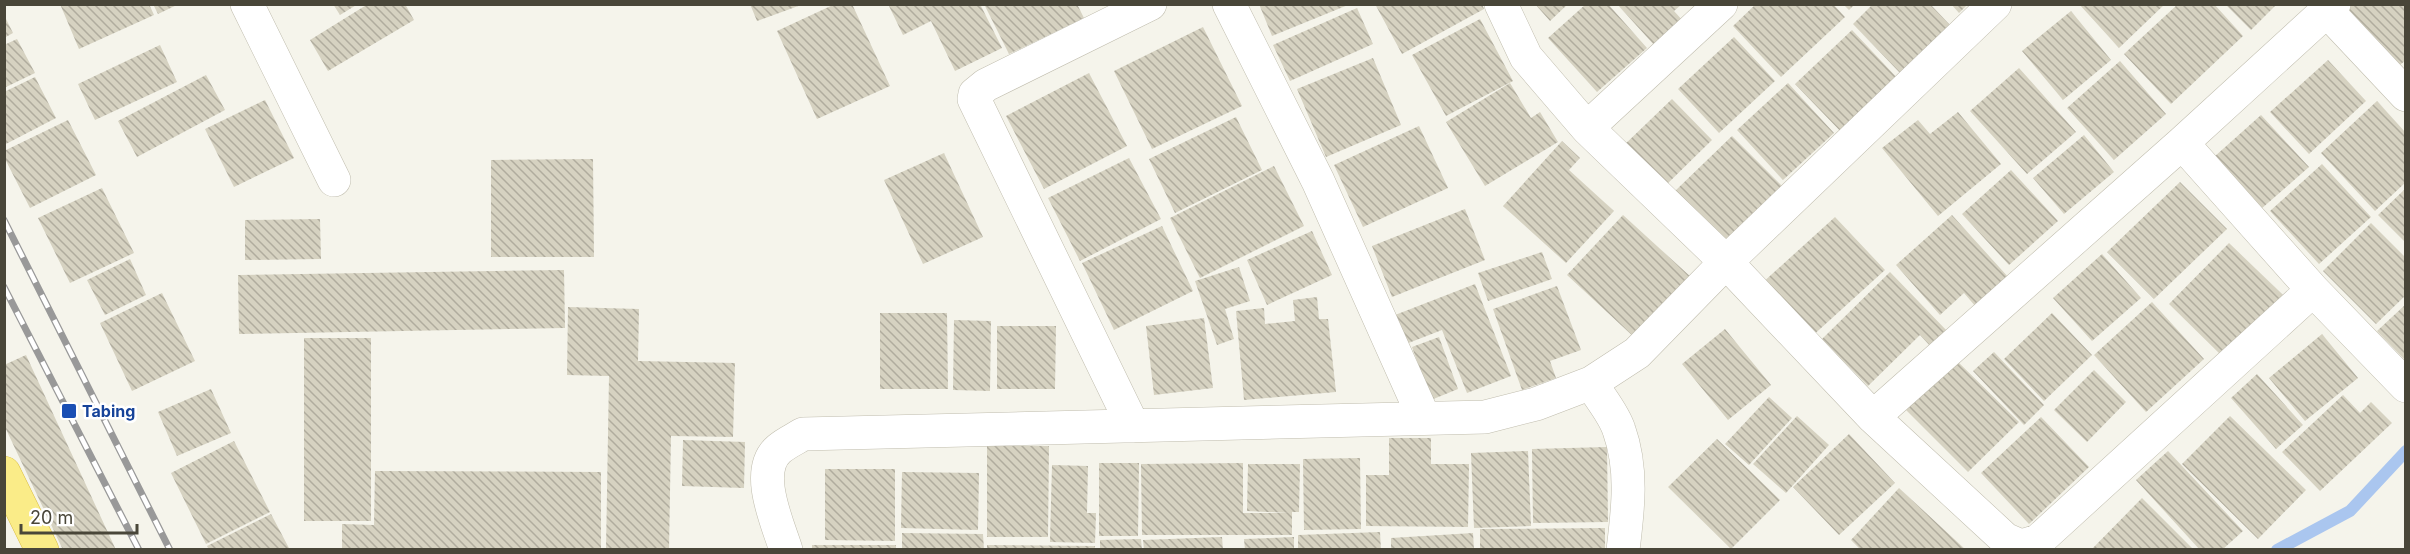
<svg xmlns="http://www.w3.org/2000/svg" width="2410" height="554" font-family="Inter,sans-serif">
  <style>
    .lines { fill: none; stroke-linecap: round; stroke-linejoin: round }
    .stream { stroke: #aac6ef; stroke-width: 12 }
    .building { fill: url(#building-back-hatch) }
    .minor-casing { stroke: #c0bdae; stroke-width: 34 }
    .trunk-casing { stroke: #dabd40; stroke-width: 34 }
    .minor { stroke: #fff; stroke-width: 33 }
    .trunk { stroke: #faec88; stroke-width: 33 }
    .rail-casing { stroke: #999; stroke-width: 7 }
    .rail { stroke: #fff; stroke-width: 4.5; stroke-dasharray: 14; stroke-linecap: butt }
    .transit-dot { fill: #1a4fb4; stroke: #fff; stroke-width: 2 }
    .labels { text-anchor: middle; stroke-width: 5; stroke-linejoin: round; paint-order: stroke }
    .transit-label { font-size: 16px; font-weight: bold; fill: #164399; stroke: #fff; text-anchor: start }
  </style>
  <defs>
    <pattern id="building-back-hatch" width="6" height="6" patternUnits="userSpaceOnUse" patternTransform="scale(1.5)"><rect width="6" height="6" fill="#d6d2c1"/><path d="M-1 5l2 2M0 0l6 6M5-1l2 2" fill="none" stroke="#b0ac9e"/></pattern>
  </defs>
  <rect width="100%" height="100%" fill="#f5f4eb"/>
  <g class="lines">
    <path class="stream" d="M2277,550l73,-39 56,-60"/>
  </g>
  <path class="building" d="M60,4h89l5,11 -75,34z
    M153,4h26l-21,10z
    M333,4h25l-18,11z
    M368,4h37l9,16 -86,51 -18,-31z
    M750,4h51v1l-44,16z
    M835,4h17l38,82 -73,33 -40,-88z
    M888,4h92l22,44 -47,23 -24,-50 -28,14z
    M984,4h93l7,14 -75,36z
    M1259,4h89v1l-76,31z
    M1375,4h107l2,5 -82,45z
    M1535,4h33l-18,17z
    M1586,4h22l39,44 -50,44 -49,-54z
    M1617,4h65l-8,7 9,10 -28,25z
    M1756,4h77l12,13 -64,60 -48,-51z
    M1843,4h12l-6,6z
    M1873,4h57l21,22 -50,48 -48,-50z
    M1951,4h17l-9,9z
    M2079,4h86l-46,44z
    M2178,4h36l29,32 -72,68 -47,-50z
    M2225,4h52l-26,26z
    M2351,4h55v56l-11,9 -52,-58z
    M1357,8l16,36 -83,37 -17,-36z
    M2071,11l40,49 -48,40 -41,-49z
    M4,15l9,18 -9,5z
    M1480,19l33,62 -67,35 -34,-61z
    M1203,27l39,79 -90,43 -38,-78z
    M1852,30l49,52 -56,54 -50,-52z
    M1734,37l41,44 -56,52 -41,-44z
    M17,39l18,34 -31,15v-43z
    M160,45l17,37 -82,38 -17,-36z
    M1373,58l28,67 -75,32 -29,-68z
    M2328,60l38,41 -57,53 -39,-42z
    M2120,61l46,53 -52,46 -47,-52z
    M2019,68l57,64 -49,42 -57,-63z
    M1089,73l38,73 -83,43 -38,-73z
    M206,75l19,35 -88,47 -19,-36z
    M35,77l21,41 -52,27v-53z
    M1510,83l21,35 9,-6 18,30 -73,44 -39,-64z
    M1788,83l46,50 -51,47 -46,-50z
    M1672,99l40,41 -50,49 -41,-41z
    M265,100l29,58 -60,29 -29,-58z
    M2377,101l29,32v49l-31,29 -54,-58z
    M1958,112l43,52 -63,52 -56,-68 36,-28 12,14z
    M2261,115l48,52 -48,42 -47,-52z
    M1236,117l26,53 -87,43 -26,-54z
    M68,120l28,55 -66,33 -26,-51v-6z
    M1419,126l29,62 -85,39 -29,-62z
    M2084,135l30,37 -50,42 -31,-36z
    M1732,136l54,54 -58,56 -53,-55z
    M1562,141l18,17 -11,12 45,41 -48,52 -63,-57z
    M944,153l39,84 -60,27 -39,-84z
    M1129,158l32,61 -81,42 -32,-63z
    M593,159l1,98h-103v-97z
    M2322,164l49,53 -52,47 -49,-53z
    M1274,166l30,60 -104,52 -30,-60z
    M2011,170l47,51 -49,44 -47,-51z
    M2180,182l47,47 -73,70 -47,-47z
    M102,188l32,65 -64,30 -32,-65z
    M2406,188v55l-28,-28z
    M1465,209l20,51 -93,37 -20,-51z
    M1623,215l69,63 -57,60 -68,-63z
    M1952,215l57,63 -33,29 -12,-14 -24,22 -44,-50z
    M1835,217l50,53 -76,69 -49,-54z
    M320,219l1,40 -76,1v-40z
    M2371,223l35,35v37l-30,29 -53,-53z
    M1162,226l31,65 -79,39 -32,-67z
    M1312,231l20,44 -65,30 -20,-45z
    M2229,243l54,52 -61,61 -53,-52z
    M1542,252l10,27 -64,22 -10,-28z
    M2102,254l39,44 -49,43 -39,-43z
    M130,259l16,36 -41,20 -18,-35z
    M1239,267l11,34 -25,8 9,30 -17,6 -22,-64z
    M564,270l1,58 -326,6 -1,-59z
    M1890,272l58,60 -16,16 -12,-13 -52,51 -46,-47z
    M1475,284l36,92 -44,17 -25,-63 -36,14 -11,-29z
    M1557,286l24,64 -31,11 6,17 -34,12 -29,-81z
    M162,293l33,68 -63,30 -32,-68z
    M1317,297l2,22h9l8,73 -92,8 -8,-89 28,-3 1,16 30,-3 -2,-21z
    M2152,302l52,57 -58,53 -52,-57z
    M2406,304v57l-29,-30z
    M568,307l71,2 -1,52 97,2 -2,74 -62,-1 -2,114h-63l3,-174 -42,-1z
    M880,313h67l1,76h-68z
    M2052,313l40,42 -48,46 -40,-42z
    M1204,318l9,70 -59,7 -8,-69z
    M954,320l37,1 -1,70 -37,-1z
    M997,326h59l-1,63h-58z
    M1725,329l46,56 -43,35 -46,-56z
    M2322,334l36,44 -53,43 -36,-43z
    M1439,337l19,52 -27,11 -19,-53z
    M304,338h67v183h-67z
    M1994,352l50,53 -20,20 -51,-54z
    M26,355l90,195h-53l-59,-125v-60z
    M1956,360l63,62 -51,50 -62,-62z
    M2094,370l32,32 -39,40 -33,-32z
    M2257,374l46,51 -27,24 -45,-51z
    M211,389l20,44 -54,23 -19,-44z
    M2343,395l17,18 11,-11 21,21 -72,68 -38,-39z
    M1769,397l23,21 -43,47 -24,-21z
    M1797,416l32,29 -43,48 -33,-29z
    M2230,416l76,74 -48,49 -76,-75z
    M2041,417l48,50 -60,57 -48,-51z
    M1849,434l46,49 -56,52 -46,-48z
    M1389,438h42v26h38l-1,63 -102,-1v-51h23z
    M1717,439l63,61 -49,49 -63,-62z
    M683,440l62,2 -1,46 -62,-2z
    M234,441l36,71 -64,32 -35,-71z
    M987,446h62l-1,91h-61z
    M1607,447l1,75 -75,1 -1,-74z
    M1528,451l3,75 -57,2 -3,-75z
    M2168,451l75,80 -21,19h-22l-64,-70z
    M1360,458l1,71 -57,1 -1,-71z
    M1099,463h40l-1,73h-39z
    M1243,463v50h46l-42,-2 1,-47h52l-1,48h-7v23h-150l-1,-71z
    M1052,465l36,1 -1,47h9l-1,30 -45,-1z
    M825,469h70v72l-70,-1z
    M375,471l226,1v78h-259v-26l32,1z
    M902,472l77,1 -1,57 -77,-2z
    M1899,488l67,62h-105l-10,-10z
    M2142,498l52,52h-103z
    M271,514l19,36h-81l-2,-4z
    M1605,528v22h-125v-21z
    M1380,532l1,18h-83v-15z
    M902,533l81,1 1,16h-82z
    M1473,533l1,17h-83v-12z
    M1222,537l1,13h-79l-1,-10z
    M1294,537v13h-49l-1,-11z
    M1141,539l1,11h-42v-10z
    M812,545h84v5h-84z
    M987,545l108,1v4h-108z"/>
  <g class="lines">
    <g class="minor-casing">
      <path id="minor" d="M247,4l87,176
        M1229,4l89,177 106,237
        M1501,4l25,53 61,71 139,134 147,155 132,122 16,7 17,-5 275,-251
        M2327,11l79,84
        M1587,128l134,-124
        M2182,143l131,147 93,96
        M1591,383c9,15 23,31 28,47 14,39 9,80 4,120
        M1873,417l309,-274 152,-139
        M1133,426l-159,-327 1,-5 11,-9 164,-81
        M786,550c-8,-26 -33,-79 -7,-101 7,-6 16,-10 24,-15l682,-17 51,-13 55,-21 46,-30 89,-91 269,-258"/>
    </g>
    <g class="trunk-casing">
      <path id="trunk" d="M4,473l38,77"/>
    </g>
    <use href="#minor" class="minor"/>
    <use href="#trunk" class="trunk"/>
    <g class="rail-casing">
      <path id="rail" d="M4,220l166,330
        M4,287l135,263"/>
    </g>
    <use href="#rail" class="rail"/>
  </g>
  <rect class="transit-dot" x="61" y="403" width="16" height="16" rx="3"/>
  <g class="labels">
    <g class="transit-label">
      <text x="82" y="417">Tabing</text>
    </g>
  </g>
  <rect width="2410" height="554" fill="none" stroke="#494639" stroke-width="12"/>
  <path d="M21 524v9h116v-9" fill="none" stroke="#494639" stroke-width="3"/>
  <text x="30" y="524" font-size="18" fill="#494639" stroke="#ffffff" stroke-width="4.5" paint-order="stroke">20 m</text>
</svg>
